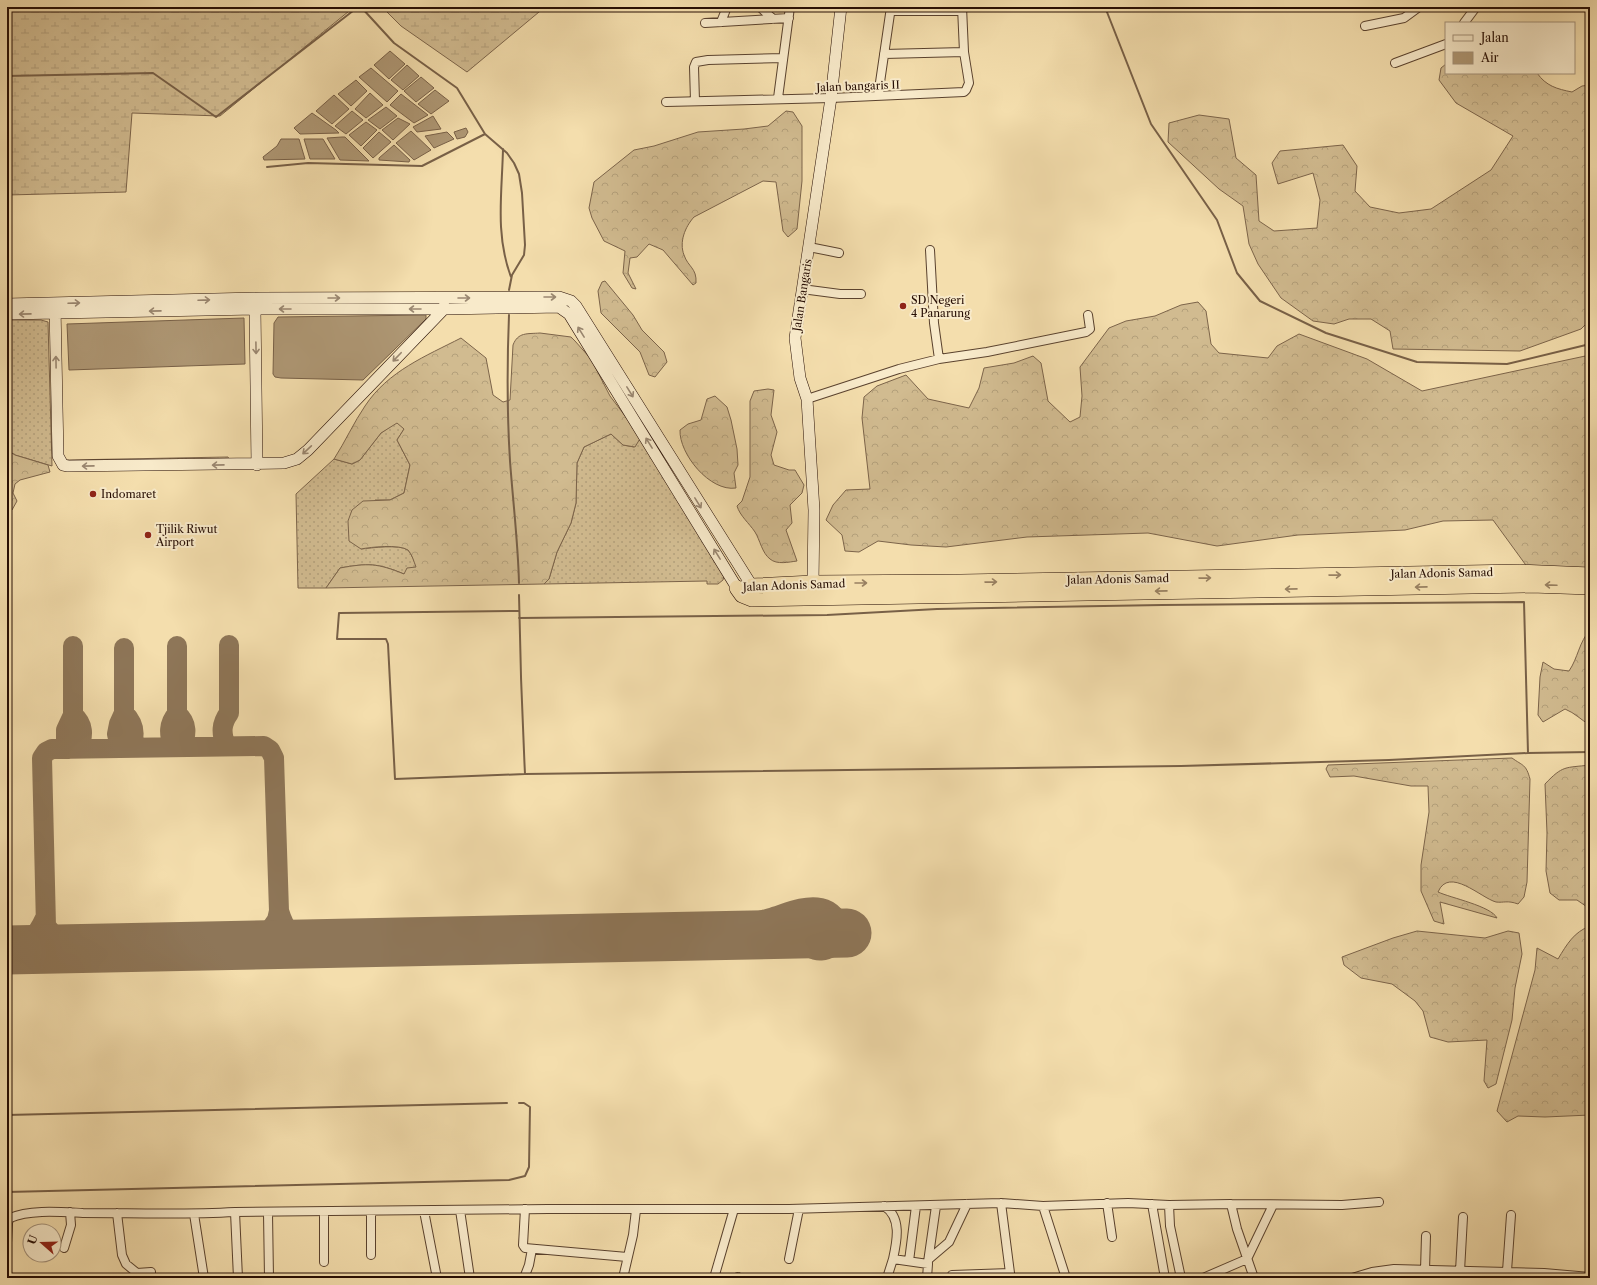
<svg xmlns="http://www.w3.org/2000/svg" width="1597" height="1285" font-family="'Libre Caslon Text',serif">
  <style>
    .grass { fill: url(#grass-dots); stroke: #7c644a }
    .forest { fill: url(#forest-crowns); stroke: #7c644a }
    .wetland { fill: url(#wetland-marsh); stroke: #7c644a }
    .water { fill: #ae9774; stroke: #786047 }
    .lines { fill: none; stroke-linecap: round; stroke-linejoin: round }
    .stream { stroke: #786047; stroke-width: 2 }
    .taxiway { stroke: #8e7658; stroke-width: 20 }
    .runway { stroke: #8e7658; stroke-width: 49 }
    .street-casing { stroke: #5a422e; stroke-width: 10 }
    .secondary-casing { stroke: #270e04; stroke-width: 12 }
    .highway-casing { stroke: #270e04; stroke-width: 16 }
    .street { stroke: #f8eaca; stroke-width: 8 }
    .secondary { stroke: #f8eaca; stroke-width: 11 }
    .highway { stroke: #f4dead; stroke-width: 15 }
    .oneway { stroke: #9a8771 }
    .oneway2 { stroke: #988061 }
    .poi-dot { fill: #8f2418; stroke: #f8eaca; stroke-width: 1.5 }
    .labels { text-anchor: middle; stroke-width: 4; stroke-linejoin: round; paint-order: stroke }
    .street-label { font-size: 11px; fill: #270e04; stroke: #f8eaca }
    .poi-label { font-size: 11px; fill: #270e04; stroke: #f8eaca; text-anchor: start }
  </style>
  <defs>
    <pattern id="grass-dots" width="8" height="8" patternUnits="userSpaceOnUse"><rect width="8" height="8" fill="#d1bb90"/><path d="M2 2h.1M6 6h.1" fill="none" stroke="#b3a07b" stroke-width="1.8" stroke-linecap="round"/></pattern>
    <pattern id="forest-crowns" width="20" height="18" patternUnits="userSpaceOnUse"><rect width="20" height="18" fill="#d1bb90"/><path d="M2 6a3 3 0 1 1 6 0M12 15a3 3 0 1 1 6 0" fill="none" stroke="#b3a07b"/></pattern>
    <pattern id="wetland-marsh" width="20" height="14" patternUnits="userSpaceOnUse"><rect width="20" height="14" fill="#d1bb90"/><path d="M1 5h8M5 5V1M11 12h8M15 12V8" fill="none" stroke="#b3a07b"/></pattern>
  </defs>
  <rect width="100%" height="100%" fill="#f4dead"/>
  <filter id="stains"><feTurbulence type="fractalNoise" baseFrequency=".005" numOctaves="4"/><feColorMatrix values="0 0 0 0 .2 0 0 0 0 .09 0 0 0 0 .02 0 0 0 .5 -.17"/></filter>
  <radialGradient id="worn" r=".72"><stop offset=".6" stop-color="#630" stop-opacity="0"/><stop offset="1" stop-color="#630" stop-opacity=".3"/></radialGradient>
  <path class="grass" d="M7,320h34l7,2 4,144 -37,-11 -8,-5z
    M397,422l7,7 -7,11 13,25 -6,28 -14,7h-15l-14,49c10,-1 39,-5 47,1 4,4 6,12 9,17l-13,7c-27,-11 -35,-11 -64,-6l-14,20h-28l-2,-94 38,-35 18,5 8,-4 21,-27z
    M611,434l12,11 11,2 7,-10 83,139 -1,4 -5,4h-11v-3l-163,3 5,-5 8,-27 14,-29 5,-20 1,-40 7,-16z
    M228,457l1,2 -164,2 2,-1z"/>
  <path class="forest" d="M1446,64v9h91c9,13 20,16 35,19l10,-6 8,-1v235l-9,9 -61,22 -127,-2 -3,-18 -19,-12h-22l-15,5 -21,-3 -32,-23 -23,-34 -9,-20 -6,-38 -24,-17 -51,-47 1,-19 30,-8 30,4 7,39 20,17 3,46 15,10 43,-3 3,-28 -7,-27 -35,11 -6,-21 8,-12 63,-6 14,21 -2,25 15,16 29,6 32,-4 60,-39 22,-34 -57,-33 -17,-23 2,-12z
    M786,111l7,1 9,14v55l-5,48 -9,8 -5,-6 -7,-49 -13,-1 -69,36c-9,10 -15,25 -10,38 4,12 13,13 12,28l-3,2 -30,-35 -14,-6 -12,13 -7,1 -2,15 8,16 -4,-1 -9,-15 2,-22 -21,-10 -12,-23 -3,-10 5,-26 40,-32 20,-4 44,-14 46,-3 24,-3z
    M605,281l28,34 9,15 22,22 3,10 -12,15 -6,-2 -9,-23 -39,-39 -3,-22 4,-9z
    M1198,302l8,9 5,33 8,9 49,5 9,-12 22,-12 68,25 55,32 168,-36v214l-62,-1 -35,-48 -50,1 -38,9 -107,5 -81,11 -69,-13 -121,4 -81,10 -35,-2 -33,-4 -19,11 -14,-1 -3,-16 -16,-15 7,-15 13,-15 24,-1 -8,-71 2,-21 13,-11 29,-11 22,24 41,9 10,-20 5,-20 30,-5 19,-7 8,7 7,38 22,21 10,-5 2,-21 -2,-29 29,-39 17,-7 29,-5 26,-11z
    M540,333l31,4 4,4 16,18 19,37 31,41 -6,10 -12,-2 -12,-11 -27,13 -7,16 -1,40 -5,20 -14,29 -8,27 -5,5 -218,4 14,-20c28,-5 37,-5 64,6l3,-6 9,-1c-2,-5 -4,-13 -8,-17 -9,-6 -37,-3 -47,-1l-12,-8 -1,-20 4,-11 11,-9 27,-1 14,-7 6,-28 -13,-25 7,-11 -7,-6 -16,10 -21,27 -8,4 -18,-5c11,-17 20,-37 31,-53 23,-35 61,-50 96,-68l25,20 7,37 10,7 7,-2 3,-55c5,-13 14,-11 27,-12z
    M768,389l6,1 -3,25 6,17 -6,23 3,10 15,5h6l9,15 -2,8 -12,12 2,18 -6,7 11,31c-8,1 -20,4 -27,-2 -8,-6 -10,-19 -15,-27 -6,-9 -15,-16 -18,-26l5,-5 8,-24v-76l4,-10z
    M715,396l12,11 4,13 6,29 1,16 -4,8 2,15c-26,4 -57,-34 -56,-58l8,-6 13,-4 6,-21z
    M7,450l8,5 33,10 2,7 -30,8 -5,4 -2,9 4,8 -5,9h-5z
    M1590,630v95c-9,-5 -15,-12 -25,-16l-22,13 -5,-7 2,-38 3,-15 11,7 15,2c9,-13 10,-29 21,-41z
    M1512,758c11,8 14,6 18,21l-3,103 -3,15 -6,7c-11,-4 -14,-1 -22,-2 -15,-4 -47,-36 -58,-10 13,6 53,14 59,26l-57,-16 4,22 -10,-3 -13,-30v-26l8,-53 -1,-26h-17l-57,-10 -24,1 -4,-8 2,-4z
    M1590,765v144l-13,-9h-18l-9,-7 -4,-22 1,-38 -2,-49c18,-19 20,-16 45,-19z
    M1590,926v189l-45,2 -27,-1 -11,6 -10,-11 38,-141 2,-22 21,11c9,-15 16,-27 32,-33z
    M1417,931l68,7 23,-7 11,2 3,21 -7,34 -3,32 -16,64 -8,4 -4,-7 3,-41 -39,2 -18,-5 -7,-26 -8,-10 -23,-17 -31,-6 -17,-13 -2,-8 51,-19z"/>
  <path class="wetland" d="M7,7h347l-134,109 -88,-3 -6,79 -119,3z
    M382,7h163l-78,65 -66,-46z"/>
  <path class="water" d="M390,51l15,13 -16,15 -15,-14z
    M407,65l12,11 -16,14 -12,-10z
    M371,68l27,23 -11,11 -28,-25z
    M421,77l13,11 -18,14 -12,-11z
    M356,80l11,11 -16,15 -13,-12z
    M435,90l14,11 -18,13 -13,-10z
    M370,93l13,12 -17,13 -11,-9z
    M401,94l27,21 -14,8 -24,-18z
    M334,95l15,14 -17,15 -16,-13z
    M386,107l11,9 -17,13 -12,-9z
    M352,111l11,9 -17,14 -11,-8z
    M312,113l24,17 3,3 -39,1 -6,-6z
    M433,116l8,13 -24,3 -4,-5z
    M398,118l12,6 -17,16 -11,-10z
    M366,122l11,8 -16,16 -12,-11z
    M466,128l2,4 -3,5 -8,2 -3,-7z
    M411,131l20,19 -17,10 -18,-17z
    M379,132l12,10 -18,16 -10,-10z
    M447,132l7,7 -20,9 -9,-12z
    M342,137h3l24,24 -29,-1 -13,-22z
    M281,139h18l6,20 -41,1 -1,-3 14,-11z
    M304,139h19l12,20h-25z
    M394,145l16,15 -1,2 -30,-2v-2z
    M426,315v4l-63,61 -82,-2 -6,-1 -2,-3 1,-51 4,-6z
    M244,318l1,46 -176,6 -2,-46z"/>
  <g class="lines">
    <path class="stream" d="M361,7l33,36 63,45 28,46 22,19 7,10 5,11 3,19 3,52 -1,10 -12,20 -3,15
      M1105,7l46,117 66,96 20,53 23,28 66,32 91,29 90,2 83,-20
      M7,76l146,-3 63,44 142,-110
      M503,149c-1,45 -8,85 8,128
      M267,167l41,-4 114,3 63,-32
      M509,315c-2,49 -2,98 1,146 3,41 8,81 9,122
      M519,595c1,60 3,119 6,179l656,-8 208,-6 139,-7 -4,-151 -362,3 -225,4 -110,6 -308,3
      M519,611l-180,2 -2,26h49l2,5 7,135 130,-5
      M1528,753l62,-1
      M7,1115l500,-12
      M7,1192l502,-12 16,-4 4,-9 1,-60 -6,-4h-5"/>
    <path class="taxiway" d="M124,713c11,11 12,22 6,35
      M177,714c11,9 10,21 4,33
      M73,715c11,9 11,21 5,33
      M226,746c-5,-13 -5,-22 3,-33v-68
      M173,747c-4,-13 -5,-23 4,-33v-68
      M123,748l-4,-6 -2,-8 2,-10 5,-11v-65
      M69,749l-3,-8v-11l7,-15v-69
      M708,936c21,-6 42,-12 62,-18 17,-5 33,-13 51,-10 10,2 18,11 19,21 2,15 -16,27 -29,19 -6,-3 -9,-9 -12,-14
      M239,945l24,-5 14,-20 2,-9
      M152,947l-80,-1c-12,-4 -19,-10 -26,-20l-4,-168 4,-6 6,-3 212,-3 6,4 4,8 5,153c7,23 13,26 36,33
      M7,949c21,-5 29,-11 38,-31"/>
    <path class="runway" d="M7,950l840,-17"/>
    <g class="street-casing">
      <path id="street" d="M760,7l13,12
        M890,11h72
        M721,22l6,-15
        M705,23l84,-5
        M1464,23l12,-16
        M1365,26l39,-8 15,-11
        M884,54l80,-2
        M1395,63l51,-19
        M878,96l13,-89
        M778,98l12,-91
        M695,101l-1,-34 2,-5 12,-2 75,-2
        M666,102l165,-4 133,-6 2,-2 3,-7 -5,-31 -2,-45
        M809,247l30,6
        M930,250l4,73 5,36
        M802,289l38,5h21
        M807,399l92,-30 40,-10 48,-7 99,-20 4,-3 -2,-14
        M1107,1203l5,34
        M1152,1204l13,74
        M1231,1204l111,1 37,-3
        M884,1206c18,11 13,35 9,53
        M1043,1206l23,72
        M525,1209l-2,36 2,3 102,9
        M460,1210l10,68
        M424,1211l13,67
        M235,1212l3,66
        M324,1212v50
        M117,1213l5,42 4,9 11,9 14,-1
        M268,1213l1,65
        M194,1214l10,64
        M7,1243l1,-21 2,-4c20,-9 52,-6 73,-5 51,0 101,2 152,-1l313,-3h241l212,-6 42,3 85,-3 41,2
        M64,1248l7,-23 -1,-13
        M371,1255v-44
        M789,1259l10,-50
        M929,1259l20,-17 18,-38
        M909,1261l7,-55
        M928,1262l8,-56
        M1425,1270l1,-34
        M1460,1271l3,-54
        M1507,1271l4,-56
        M952,1275l58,-2 -9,-70
        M524,1278l5,-13 3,-16
        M623,1278l10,-43 3,-25
        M714,1278l20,-69
        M736,1278l2,-1
        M887,1278l6,-19 35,5 -1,14
        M1181,1278l-11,-52 -1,-21 62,-1 6,25 17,49
        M1203,1278l44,-19 26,-54
        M1352,1278l20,-6 22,-3 150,4 46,4"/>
    </g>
    <g class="secondary-casing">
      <path id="secondary" d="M7,304l253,-6 299,-1 12,4 5,5 176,280 -15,2 -168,-274 -10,-7 -115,2h-189l-248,5
        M55,306l3,150 5,9 5,1 216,-3 13,-4 11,-9 136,-141v-3
        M255,309l2,156
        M813,583l1,-73 -7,-111 -7,-21 -5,-40 36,-240 10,-91"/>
    </g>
    <g class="highway-casing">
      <path id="highway" d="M752,586l61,-3 148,-1 559,-10 70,3
        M737,588l5,7 10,4 779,-14 59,2"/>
    </g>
    <use href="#street" class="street"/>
    <use href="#secondary" class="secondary"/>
    <use href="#highway" class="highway"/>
  </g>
  <defs><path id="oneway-shaft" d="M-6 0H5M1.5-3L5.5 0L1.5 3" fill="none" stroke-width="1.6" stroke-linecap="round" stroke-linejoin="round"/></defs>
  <g class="oneway">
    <use href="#oneway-shaft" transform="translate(550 297)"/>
    <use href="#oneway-shaft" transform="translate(334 298)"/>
    <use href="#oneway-shaft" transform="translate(464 298)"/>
    <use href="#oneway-shaft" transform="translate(204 300) rotate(-2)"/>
    <use href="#oneway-shaft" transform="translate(74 303) rotate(-2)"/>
    <use href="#oneway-shaft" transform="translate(285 309) rotate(-180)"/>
    <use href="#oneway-shaft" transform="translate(415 309) rotate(-180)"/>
    <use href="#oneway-shaft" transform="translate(155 311) rotate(179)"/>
    <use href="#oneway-shaft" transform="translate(25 314) rotate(179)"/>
    <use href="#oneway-shaft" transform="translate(581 332) rotate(-122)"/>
    <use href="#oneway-shaft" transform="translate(256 348) rotate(89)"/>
    <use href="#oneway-shaft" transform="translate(397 357) rotate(134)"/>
    <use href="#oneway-shaft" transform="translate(56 362) rotate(-91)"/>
    <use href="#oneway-shaft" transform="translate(630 392) rotate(58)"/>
    <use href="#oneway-shaft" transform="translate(649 443) rotate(-122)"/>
    <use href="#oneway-shaft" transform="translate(307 450) rotate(137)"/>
    <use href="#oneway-shaft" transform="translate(218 465) rotate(179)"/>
    <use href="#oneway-shaft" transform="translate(88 466) rotate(179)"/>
    <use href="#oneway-shaft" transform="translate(698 503) rotate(58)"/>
    <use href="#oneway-shaft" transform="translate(717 554) rotate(-122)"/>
  </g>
  <g class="oneway2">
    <use href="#oneway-shaft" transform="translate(1335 575) rotate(-1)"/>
    <use href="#oneway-shaft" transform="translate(1205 578) rotate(-1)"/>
    <use href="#oneway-shaft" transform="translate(991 582) rotate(-1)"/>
    <use href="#oneway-shaft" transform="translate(861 583)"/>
    <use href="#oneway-shaft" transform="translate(1551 585) rotate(-178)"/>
    <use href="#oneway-shaft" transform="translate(1421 587) rotate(179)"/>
    <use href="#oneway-shaft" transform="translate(1291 589) rotate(179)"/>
    <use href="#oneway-shaft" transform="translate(1161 591) rotate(179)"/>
  </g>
  <g class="poi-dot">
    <circle cx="903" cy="306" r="4"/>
    <circle cx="93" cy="494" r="4"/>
    <circle cx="148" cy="535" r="4"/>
  </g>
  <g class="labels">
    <g class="street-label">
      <text transform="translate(858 86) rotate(-2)" y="4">Jalan bangaris II</text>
      <text transform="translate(802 295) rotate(-81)" y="4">Jalan Bangaris</text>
      <text transform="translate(1442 573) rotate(-1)" y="4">Jalan Adonis Samad</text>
      <text transform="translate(1118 579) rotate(-1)" y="4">Jalan Adonis Samad</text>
      <text transform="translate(794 585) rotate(-2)" y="4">Jalan Adonis Samad</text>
    </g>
    <g class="poi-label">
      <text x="911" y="304">SD Negeri<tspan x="911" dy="13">4 Panarung</tspan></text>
      <text x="101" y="498">Indomaret</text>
      <text x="156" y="533">Tjilik Riwut<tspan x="156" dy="13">Airport</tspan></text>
    </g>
  </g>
  <rect width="1597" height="1285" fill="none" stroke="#f4dead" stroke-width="24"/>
  <rect x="8" y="8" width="1581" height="1269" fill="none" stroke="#270e04" stroke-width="2"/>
  <rect x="12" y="12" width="1573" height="1261" fill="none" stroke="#270e04"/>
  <rect x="1445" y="22" width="130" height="52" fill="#f8eaca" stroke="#a4927b"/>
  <rect x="1453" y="35" width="20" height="6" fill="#f8eaca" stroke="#a4927b"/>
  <text x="1481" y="42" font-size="12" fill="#270e04">Jalan</text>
  <rect x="1453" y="52" width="20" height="12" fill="#ae9774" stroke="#a4927b"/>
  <text x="1481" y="62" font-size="12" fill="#270e04">Air</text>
  <g transform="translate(42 1243) rotate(290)"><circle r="19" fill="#f8eaca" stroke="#a4927b"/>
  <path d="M0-3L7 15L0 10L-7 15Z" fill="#8f2418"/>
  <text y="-6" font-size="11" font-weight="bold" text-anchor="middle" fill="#270e04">U</text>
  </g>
  <rect width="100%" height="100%" filter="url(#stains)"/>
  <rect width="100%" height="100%" fill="url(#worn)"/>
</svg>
